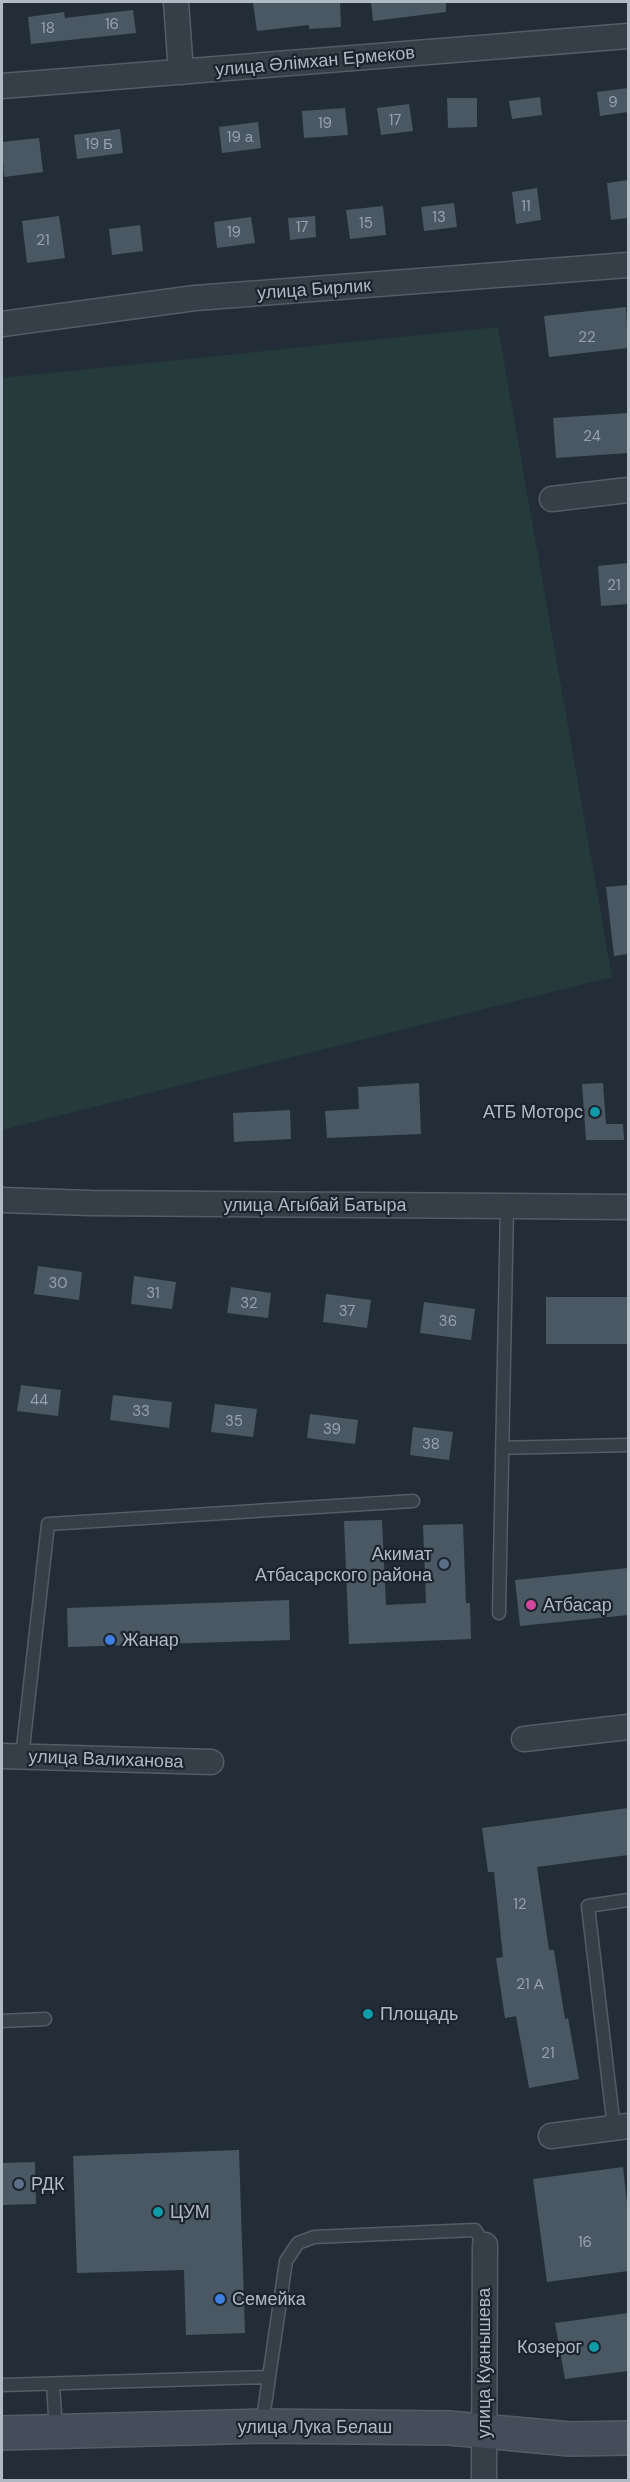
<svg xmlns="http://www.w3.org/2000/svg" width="630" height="2482" font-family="'DM Sans',sans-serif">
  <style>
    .green { fill: #253a3a }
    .building { fill: #4a5864 }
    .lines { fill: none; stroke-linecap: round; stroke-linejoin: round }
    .lane-casing { stroke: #535d66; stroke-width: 15 }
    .street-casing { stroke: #535d66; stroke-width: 27 }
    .secondary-casing { stroke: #535d66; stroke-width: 36 }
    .lane { stroke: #353f48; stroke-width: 12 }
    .street { stroke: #353f48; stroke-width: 24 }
    .secondary { stroke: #444e5b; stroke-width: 33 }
    .culture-dot { fill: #0f9aa8; stroke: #1b242d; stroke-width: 2 }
    .service-dot { fill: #5c6f8a; stroke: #1b242d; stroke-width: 2 }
    .hotel-dot { fill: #d1479c; stroke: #1b242d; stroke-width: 2 }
    .shop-dot { fill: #3f7fe0; stroke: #1b242d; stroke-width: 2 }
    .labels { text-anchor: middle; stroke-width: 4.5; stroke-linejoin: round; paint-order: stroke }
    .number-label { font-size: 15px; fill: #96a2ad }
    .street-label { font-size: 18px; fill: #b0bac5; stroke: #1b242d }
    .poi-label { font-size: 18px; fill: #b0bac5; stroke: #1b242d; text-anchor: start }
  </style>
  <rect width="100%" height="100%" fill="#222d38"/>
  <path class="green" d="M498,327l114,650 -610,153v-752z"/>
  <path class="building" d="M267,2h73l1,25 -32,2v-4l-52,6 -4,-28z
    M371,2h75v10l-73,9z
    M133,10l3,23 -105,11 -3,-27 36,-5 1,6z
    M628,88v24l-28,4 -3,-24z
    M540,97l2,18 -30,4 -3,-18z
    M447,98h30v29l-29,1z
    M409,104l4,27 -32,4 -4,-27z
    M345,108l3,27 -44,3 -2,-27z
    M258,122l3,26 -39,5 -3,-26z
    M120,129l3,24 -46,6 -3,-24z
    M39,138l4,34 -39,5 -2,-35z
    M628,180v38l-17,2 -4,-37z
    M537,188l4,32 -25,4 -4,-32z
    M454,203l3,24 -33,4 -3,-24z
    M383,206l3,29 -36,4 -4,-29z
    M59,216l6,42 -38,5 -5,-42z
    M315,216l1,21 -26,3 -2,-22z
    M251,217l4,26 -38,5 -3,-26z
    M140,225l3,26 -31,4 -3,-26z
    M626,307l2,41 -79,9 -5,-41z
    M628,413v40l-72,5 -3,-40z
    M628,563v41l-27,2 -3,-40z
    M628,885v69l-14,2 -8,-69z
    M419,1083l2,51 -94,4 -2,-27 34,-2 -1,-22z
    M603,1083l3,41h17l1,16h-38l-4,-56z
    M290,1110l1,29 -57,3 -1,-29z
    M38,1266l44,6 -3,28 -45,-6z
    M134,1276l42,6 -4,27 -41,-5z
    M231,1287l40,6 -3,25 -41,-5z
    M326,1294l45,6 -4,28 -44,-6z
    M546,1297h82v47h-82z
    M424,1302l51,7 -4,31 -51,-7z
    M21,1385l40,5 -3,26 -41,-5z
    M113,1395l59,7 -3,26 -59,-8z
    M215,1404l42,5 -4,28 -42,-5z
    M310,1414l48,6 -3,24 -48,-6z
    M413,1427l40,5 -4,28 -39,-5z
    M382,1520l4,85 40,-2 -3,-78 40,-1 3,79h4l1,36 -122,5 -5,-123z
    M628,1568v47l-108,11 -5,-46z
    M289,1600l1,40 -222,7 -1,-39z
    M628,1808v47l-91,12 12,83h5l11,69 3,-1 11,61 -50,9 -13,-72 -11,2 -9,-60 7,-1 -9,-85h-6l-6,-44z
    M239,2150l6,183 -59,2 -2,-65 -107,3 -4,-117z
    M35,2162l1,42 -34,1v-42z
    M623,2167l5,45v59l-81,11 -14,-103z
    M628,2313v58l-63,8 -10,-56z"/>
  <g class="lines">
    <g class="lane-casing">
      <path id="lane" d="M502,1448l126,-3
        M499,1613l8,-407
        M22,1757l26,-233 365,-23
        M2,2021l43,-2
        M614,2128l-26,-222 40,-6
        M53,2384l3,46
        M2,2385l266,-8
        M262,2425l24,-164 12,-18 16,-6 161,-7 10,15"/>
    </g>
    <g class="street-casing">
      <path id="street" d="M176,2l5,70
        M2,86l626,-50
        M2,324l193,-26 433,-33
        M552,499l76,-9
        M2,1200l88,3 538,4
        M524,1739l104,-12
        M2,1756l209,6
        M551,2136l77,-10
        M484,2480l1,-235"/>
    </g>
    <g class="secondary-casing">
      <path id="secondary" d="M2,2433l259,-7 188,2 121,11 58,-1"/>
    </g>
    <use href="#lane" class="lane"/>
    <use href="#street" class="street"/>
    <use href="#secondary" class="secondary"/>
  </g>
  <g class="culture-dot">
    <circle cx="595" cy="1112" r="6"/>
    <circle cx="368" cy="2014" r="6"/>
    <circle cx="158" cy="2212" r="6"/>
    <circle cx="594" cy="2347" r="6"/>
  </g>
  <g class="service-dot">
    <circle cx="444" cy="1564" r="6"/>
    <circle cx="19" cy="2184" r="6"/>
  </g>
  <circle class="hotel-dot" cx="531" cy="1605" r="6"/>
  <g class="shop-dot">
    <circle cx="110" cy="1640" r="6"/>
    <circle cx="220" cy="2299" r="6"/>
  </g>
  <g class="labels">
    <g class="number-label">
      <text x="112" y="29">16</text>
      <text x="48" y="33">18</text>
      <text x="613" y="107">9</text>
      <text x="395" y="125">17</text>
      <text x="325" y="128">19</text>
      <text x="240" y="142">19 а</text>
      <text x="99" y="149">19 Б</text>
      <text x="526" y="211">11</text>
      <text x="439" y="222">13</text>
      <text x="366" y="228">15</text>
      <text x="302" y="232">17</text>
      <text x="234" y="237">19</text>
      <text x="43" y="245">21</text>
      <text x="587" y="342">22</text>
      <text x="592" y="441">24</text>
      <text x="614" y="590">21</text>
      <text x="58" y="1288">30</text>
      <text x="153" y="1298">31</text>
      <text x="249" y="1308">32</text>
      <text x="347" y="1316">37</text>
      <text x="448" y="1326">36</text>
      <text x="39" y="1405">44</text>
      <text x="141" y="1416">33</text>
      <text x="234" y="1426">35</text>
      <text x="332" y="1434">39</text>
      <text x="431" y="1449">38</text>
      <text x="520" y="1909">12</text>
      <text x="530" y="1989">21 А</text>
      <text x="548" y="2058">21</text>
      <text x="585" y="2247">16</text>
    </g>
    <g class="street-label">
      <text transform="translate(315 61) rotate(-5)" y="6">улица Әлімхан Ермеков</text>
      <text transform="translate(314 289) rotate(-4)" y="6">улица Бирлик</text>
      <text x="315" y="1211">улица Агыбай Батыра</text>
      <text transform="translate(106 1759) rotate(2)" y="6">улица Валиханова</text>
      <text transform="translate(484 2363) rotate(-90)" y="6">улица Куанышева</text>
      <text x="315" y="2433">улица Лука Белаш</text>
    </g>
    <g class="poi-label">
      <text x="583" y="1118" text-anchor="end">АТБ Моторс</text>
      <text x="432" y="1560" text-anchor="end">Акимат<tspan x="432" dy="21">Атбасарского района</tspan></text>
      <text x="543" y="1611">Атбасар</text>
      <text x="122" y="1646">Жанар</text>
      <text x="380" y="2020">Площадь</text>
      <text x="31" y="2190">РДК</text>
      <text x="170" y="2218">ЦУМ</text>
      <text x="232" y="2305">Семейка</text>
      <text x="582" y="2353" text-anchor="end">Козерог</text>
    </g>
  </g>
  <rect width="630" height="2482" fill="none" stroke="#b0bac5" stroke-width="6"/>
</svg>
